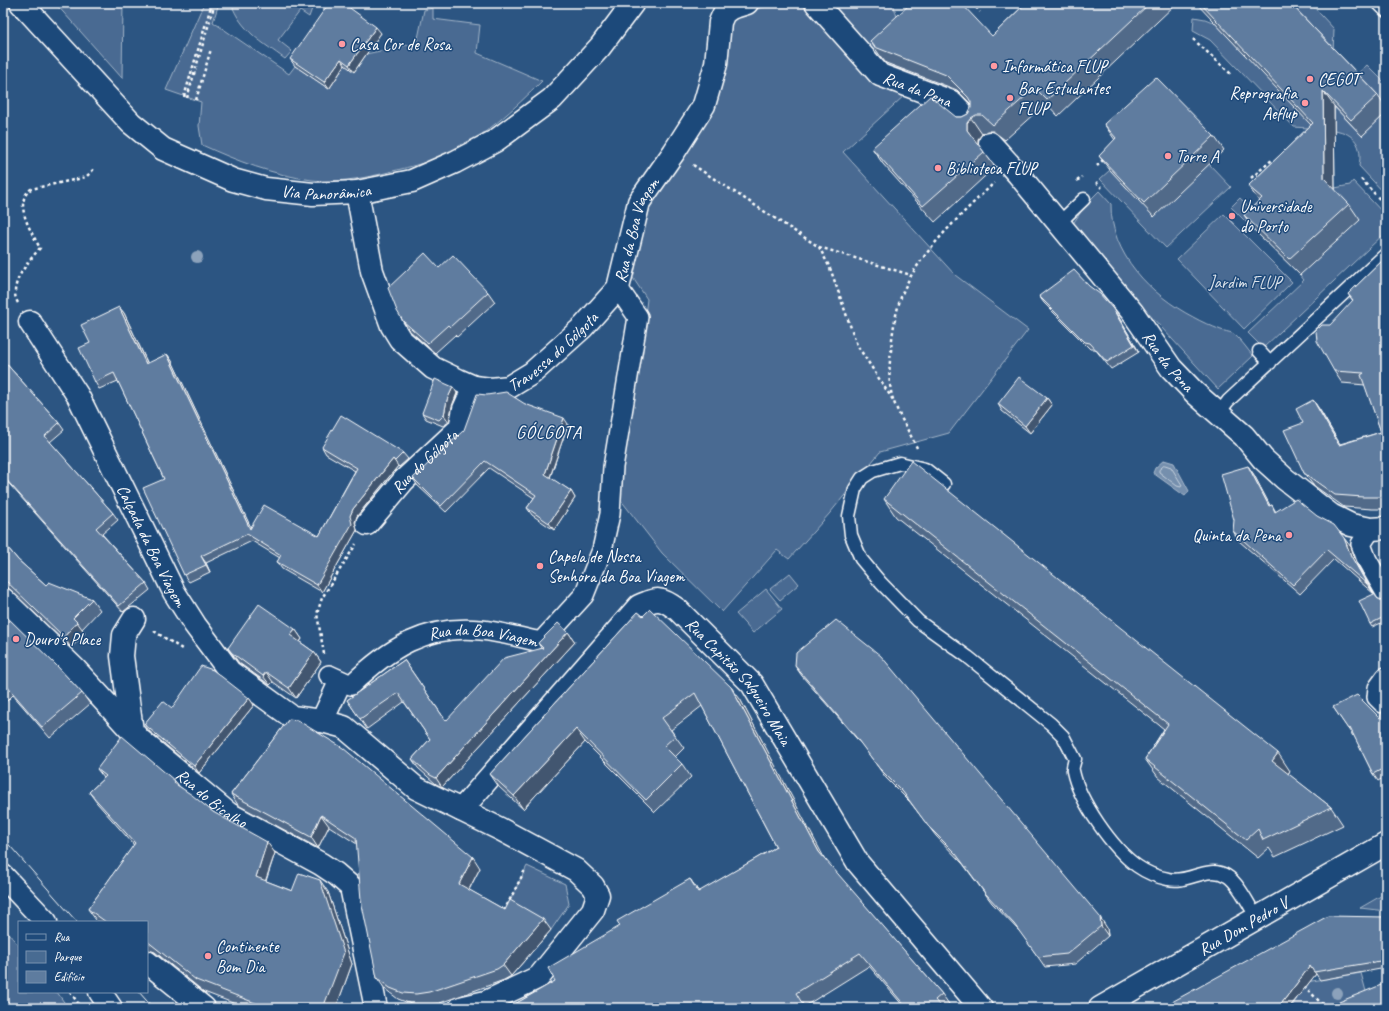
<svg xmlns="http://www.w3.org/2000/svg" width="1389" height="1011" font-family="Caveat,sans-serif">
  <style>
    .green { fill: #486b92; stroke: #a4b5c8 }
    .water { fill: #748fad; stroke: #acbcce }
    .lines { fill: none; stroke-linecap: round; stroke-linejoin: round }
    .shore { stroke: #c7d2de; stroke-width: 1 }
    .service-casing { stroke: #fff; stroke-width: 15 }
    .pedestrian-casing { stroke: #fff; stroke-width: 22 }
    .minor-casing { stroke: #fff; stroke-width: 25 }
    .tertiary-casing { stroke: #fff; stroke-width: 25 }
    .secondary-casing { stroke: #fff; stroke-width: 25 }
    .primary-casing { stroke: #fff; stroke-width: 25 }
    .path { stroke: #fff; stroke-width: 2.5; stroke-dasharray: 3 3; stroke-linecap: butt }
    .service { stroke: #1f4a7a; stroke-width: 12 }
    .pedestrian { stroke: #1f4a7a; stroke-width: 19 }
    .minor { stroke: #1f4a7a; stroke-width: 22 }
    .tertiary { stroke: #1f4a7a; stroke-width: 22 }
    .secondary { stroke: #1f4a7a; stroke-width: 22 }
    .primary { stroke: #1f4a7a; stroke-width: 22 }
    .tram { stroke: #fff; stroke-width: 1 }
    .tree { fill: #8ca2bb }
    .wall { fill: #516b89; stroke: #fff }
    .shaded-wall { fill: #42576f; stroke: #fff }
    .building { fill: #5e7c9f; stroke: #fff }
    .poi-dot { fill: #ff9aa2; stroke: #1f4a7a; stroke-width: 1.5 }
    .labels { text-anchor: middle; stroke-width: 3; stroke-linejoin: round; paint-order: stroke }
    .poi-label { font-size: 17px; fill: #fff; stroke: #1f4a7a; text-anchor: start }
    .street-label { font-size: 17px; fill: #fff; stroke: #1f4a7a }
    .park-label { font-size: 17px; fill: #dae1e9; stroke: #1f4a7a }
    .neighbourhood-label { font-size: 18px; letter-spacing: 1px; fill: #fff; stroke: #1f4a7a }
  </style>
  <rect width="100%" height="100%" fill="#2c5582"/>
  <filter id="ink" filterUnits="userSpaceOnUse"><feTurbulence type="fractalNoise" baseFrequency=".025" numOctaves="2"/><feDisplacementMap in="SourceGraphic" scale="8" xChannelSelector="R" yChannelSelector="G"/><feConvolveMatrix kernelMatrix="1 2 1 2 8 2 1 2 1" color-interpolation-filters="sRGB"/></filter>
  <g filter="url(#ink)">
    <path class="green" d="M55,3h68l-1,75z
      M204,3h15l-6,19 76,52 6,-8 34,23 16,-24 9,6 12,-17 51,-11 7,-33 9,-2v11l47,6 -3,28 65,28c-28,28 -58,56 -93,73 -18,8 -48,15 -68,20 -22,5 -46,9 -69,6 -39,-5 -75,-19 -110,-35l-3,-19 2,-24 -35,-12z
      M231,3h83l-5,14 -9,-6 -22,29 14,11 -7,8c-23,-17 -44,-28 -54,-56z
      M777,3h23l9,4 97,87 -63,58 112,123 73,55 -79,103 -69,19 -50,61 -41,46 -12,-9 -55,62 -60,-59 -42,-54 -5,-10 26,-141 6,-49 -16,-24 12,-69 36,-45 49,-143z
      M825,3h68l4,14 12,14 -31,28 44,20h-9l-31,-12z
      M1285,3h25l24,26 -1,24z
      M1194,17l11,2 10,4 92,97 15,9 -28,-2 -84,-87 -17,-9z
      M1367,65l19,19v24l-31,-32z
      M1334,107l28,29 24,-23v82l-27,-29c4,-20 -4,-33 -25,-36z
      M1209,164l22,23 -65,61 -66,-69 10,-9z
      M1353,181l33,35v16l-123,116 -15,-15 56,-53 -4,-5 35,-81v-6l15,-3z
      M1099,191l12,13c-1,50 40,91 82,113 9,5 18,9 28,13 3,1 8,2 11,3 8,5 15,16 21,23l-35,33 -148,-161 17,-25z
      M1240,198l14,15 1,18 -24,-24z
      M1224,214l68,68 -48,47 -67,-70z
      M790,573l9,11 -19,16 -10,-11z
      M766,589l16,20 -29,24 -17,-19z
      M527,866l38,18 4,20 -18,26 -33,-18 -16,4z
      M1386,893v18l-26,-3z
      M3,927l16,19v46h38l11,16h-63l-2,-3z
      M1361,973l7,26 -22,9h-55l10,-16 -1,-9z"/>
    <path class="water" d="M1164,460l10,3 15,28 -4,5 -32,-23 2,-5z"/>
    <g class="lines">
      <path class="shore" d="M1165,465l6,2 11,18 -1,2 -4,-1 -18,-14v-2z"/>
      <g class="service-casing">
        <path id="service" d="M1378,3l8,8
          M1058,224l26,-25
          M1259,351l11,12
          M1219,413l9,-12 158,-147
          M944,484l-19,-15 -25,-6 -27,8 -11,7 -7,11 -6,27 2,19 10,24 20,24 37,38 50,36 83,67 12,12 12,23c-1,4 -3,9 -2,12 6,30 40,78 64,95 10,7 20,11 31,13 21,5 39,-15 59,-3 11,6 23,31 30,42"/>
      </g>
      <g class="pedestrian-casing">
        <g id="pedestrian">
          <path d="M1371,529l-10,15 6,16 19,33"/>
          <path id="s1" d="M329,675l22,10c37,-36 75,-61 130,-55 20,2 40,8 60,12l43,-47 18,-45 8,-36 3,-47 25,-150 -20,-29"/>
          <path d="M1386,677l-8,11 -1,9 6,6h3"/>
        </g>
      </g>
      <g class="minor-casing">
        <g id="minor">
          <path id="s2" d="M816,3l64,72 72,27 18,19"/>
          <path id="s3" d="M990,143l28,31 115,139 38,55 24,25 49,43 19,23 22,20 46,36 20,10 20,4 15,-1"/>
          <path id="s4" d="M357,192l15,79 20,55 8,13 33,29 25,12 16,7 17,2 18,-2 23,-14 51,-46 35,-39 21,-86 35,-50 30,-47 12,-41 4,-42 4,-9 7,-5 16,-5"/>
          <path id="s5" d="M30,322l48,74 96,196 21,33 35,47 62,45 30,4"/>
          <path id="s6" d="M367,524l37,-44 56,-52 4,-19 10,-22"/>
          <path id="s7" d="M3,599l72,70 65,71 89,74 92,50 15,10 15,13 25,121"/>
          <path d="M340,682l-18,39 22,6 72,61 84,41 76,41 17,16 5,9 -5,15 -54,67 -53,25 -26,6"/>
          <path d="M132,731l-10,-75 2,-21 10,-16"/>
          <path id="s8" d="M461,810l178,-204c18,-8 22,-9 39,4l74,74 106,179 123,145"/>
          <path d="M147,962l57,46"/>
        </g>
      </g>
      <g class="tertiary-casing">
        <g id="tertiary">
          <path id="s9" d="M21,3l110,120 32,26 70,31 33,9 47,5 44,-2 55,-11 43,-19 40,-21 57,-42 48,-52 33,-44"/>
        </g>
      </g>
      <g class="secondary-casing">
        <g id="secondary">
          <path id="s10" d="M1100,1008l286,-164"/>
        </g>
      </g>
      <g class="primary-casing">
        <path id="primary" d="M3,876l43,46
          M100,992l11,16"/>
      </g>
      <path class="path" d="M152,7l1,-4
        M976,7l4,5
        M1193,39l38,35
        M184,97l28,-94
        M187,98l28,-95
        M196,100l15,-51
        M693,165l126,82 11,21 27,77 36,55
        M1097,166l7,-7
        M1251,178l22,-19
        M1361,179l25,27
        M1077,181l5,-4
        M1096,182l6,6
        M819,247l92,28
        M18,303c-11,-18 11,-42 22,-55 -8,-15 -28,-45 -9,-59l47,-10 8,-2 9,-9
        M917,448c-7,-15 -17,-30 -23,-46 -6,-16 -5,-35 -3,-51 1,-17 4,-35 9,-51 13,-42 63,-87 94,-117
        M154,631l28,18
        M324,654l-7,-40 5,-16 34,-54
        M504,911l21,-41
        M1304,986l22,22
        M70,992l8,11"/>
      <use href="#service" class="service"/>
      <use href="#pedestrian" class="pedestrian"/>
      <use href="#minor" class="minor"/>
      <use href="#tertiary" class="tertiary"/>
      <use href="#secondary" class="secondary"/>
      <use href="#primary" class="primary"/>
      <path class="tram" d="M3,838l74,84
        M139,992l14,16"/>
    </g>
    <g class="tree">
      <circle cx="197" cy="257" r="6"/>
      <circle cx="1337" cy="993" r="6"/>
    </g>
    <path class="wall" d="M1026,3h151l-119,113 -12,-13 -41,37 -12,-9h-6l-5,3 -4,5v5l17,23 -60,55 -52,-58 -11,-16 84,-31h6l6,-3 3,-6v-4l-14,-14 -71,-27 -5,-6 -11,-16 122,-5z
      M1196,3h94l88,92 8,12v6l-24,23 -28,-30 1,84 14,14 11,16 -60,55 -45,-44 -11,-16 15,-14 -11,-15 63,-61z
      M381,33l-27,39 -9,-7 -16,24 -34,-23 -5,-7z
      M1104,124l110,12 10,14 -70,67 -44,-47 -11,-14 16,-16z
      M1386,257v252h-14l-28,-2 -31,-22 -9,-12 -1,-50 10,-23 8,12 19,32 41,-12 -16,-47 -23,-2 -8,-12 19,-70 -5,-7z
      M439,268l49,24 7,10 -38,35 -2,-2 -20,18 -25,-22 -7,-10z
      M1039,296l79,20 21,36 -28,17 -16,-20h-5l-46,-46z
      M119,307l5,6 24,51 19,-10 5,7 79,167 68,8 36,-65 -29,-17 -4,-7 81,6 5,6 -9,8 -1,-1 -41,50 -2,6 2,8 -35,62 -40,-23 -5,-7 3,-4 -28,-17 -46,22 4,9 -21,10 -5,-7 -20,-96 -46,-98 -19,8 -4,-7 -5,-39z
      M3,360l56,63 5,7 -14,12 63,71 5,7 -16,14 44,49 4,7 -27,22 -120,-135z
      M457,393l-5,13 -3,16 -6,4 -17,-7 -4,-6z
      M1047,398l5,7 -22,28 -28,-22 -4,-7z
      M525,404l43,20 -18,54 21,13 4,7 -21,32 -22,-15 -5,-7 7,-10 -45,-30 -43,44 -29,-27 -4,-7z
      M1248,466l6,9 16,31 2,-1 4,7 75,35 6,18 17,29 -40,-35 -34,35 -61,-53 -6,-10z
      M884,499l406,272 -2,3 43,33 12,18 -68,32 -6,-9 -11,10 -100,-81 -13,-18 19,-30 -268,-212z
      M3,542l15,18 28,25 46,14 8,11 -18,19 3,4 -14,15 -60,-58 -5,-3h-3z
      M1378,599l8,2v20l-14,6 -2,-3z
      M638,612l102,87 84,160 118,135 9,13 -1,1h-46h1l-36,-42 -64,40 1,2h-298l47,-27 65,-55 70,-47 9,13 77,-45 -74,-141 -31,24 13,18 -9,9 7,7 9,13 -36,35 -70,-70 -62,67 -24,-22 -9,-13z
      M3,613l79,80 8,11 -40,34 -37,-43 -10,10z
      M295,629l7,10 -2,3 14,10 7,10 -25,36 -23,-16 -3,3 -31,-22 -11,-15z
      M568,632l7,10 -133,145 -6,-3 -18,-16 -6,-9 18,-20 -26,-37 -37,27 -20,-29 57,-40 42,61 95,-73 -3,-5z
      M795,666l312,262 1,8 -33,28 -30,3 -23,-33 -30,-31 -29,-39 -27,-28 -26,-34 -24,-24 -23,-32 -61,-70z
      M249,698l5,7 -55,68 -50,-42 -5,-7 28,-16z
      M1386,705v71l-8,5 -5,-7 -19,-39 -1,1 -20,-29 47,11z
      M289,719l191,149 -11,22 36,20 46,20 -40,46 -7,4 -67,24 -13,1 -13,-1 -13,-5 -13,-10 -8,-11 -20,-134 -28,-18 -11,22 -80,-43 -7,-11z
      M97,769l78,12 5,6 33,25 62,41 -9,28 26,10 36,1 24,72 -16,44h-90l-42,-16 -49,-40 -6,-2h-2v-28h-49l-2,-2 -8,-11 46,-64 -37,-42 -8,-11 15,-14z
      M1386,917v51l-66,12 -4,-6 -27,34h-128z
      M1386,983v25h-50z"/>
    <path class="shaded-wall" d="M376,27l5,6 -27,39 -5,-7z
      M341,59l4,6 -16,24 -5,-7z
      M1323,91l11,15 1,88 -11,-16z
      M971,118l11,16 -4,5v7l-11,-16v-7z
      M119,307l5,6 27,58 -5,-7z
      M1113,309l5,7 21,36 -5,-7z
      M167,354l5,7 83,175 -5,-7z
      M453,387l4,6 -5,13 -3,16 -5,-7 3,-15z
      M1047,398l5,7 -22,28 -5,-7z
      M1313,400l8,12 26,45 -8,-12z
      M564,418l4,6 -19,56 -4,-6z
      M393,459l5,7 -41,50 -2,6 2,8 -35,62 -5,-7 36,-76z
      M1248,466l6,9 21,40 -6,-9z
      M571,491l4,7 -21,32 -5,-7z
      M1344,538l7,9 6,18 17,29 -7,-10 -16,-28z
      M201,556l5,7 4,9 -4,-7z
      M77,622l8,11 -14,15 -7,-11z
      M295,629l7,10 -5,6 -7,-10z
      M568,632l7,10 -133,145 -6,-9z
      M314,652l7,10 -25,36 -7,-10z
      M266,672l7,10 -3,3 -7,-9z
      M731,687l9,12 88,166 -9,-13z
      M249,698l5,7 -55,68 -5,-7z
      M576,729l9,13 -62,67 -9,-13z
      M1278,753l12,18 -6,7 -12,-17z
      M175,781l8,11 -9,-9z
      M321,815l8,11 -11,22 -7,-11z
      M267,842l8,11 -12,35 -7,-11z
      M473,857l7,11 -14,27 -7,-11z
      M690,879l9,13h-1z
      M320,880l8,12 24,72 -16,44h-13z
      M1100,917l7,11 1,8 -7,-10z
      M543,919l8,11 -40,46 -8,-11z
      M1310,966l6,8 -27,34h-11z"/>
    <path class="building" d="M329,3h14l33,24 -27,38 -8,-6 -17,23 -34,-23z
      M911,3h50l31,33 34,-33h124l-103,97 -12,-12 -42,37 -11,-10h-6l-5,3 -4,5v7l17,22 -61,54 -51,-58 58,-52 26,21h6l6,-3 3,-6v-6l-3,-5 -22,-22 -71,-28 -5,-6z
      M1200,3h90l88,92 -27,25 -28,-29 1,87 25,26 -60,55 -45,-44 18,-17 -14,-12 65,-63z
      M1156,77l58,59 -70,67 -45,-47 17,-18 -12,-14z
      M425,253l14,15 14,-13 35,37 -38,35 -2,-2 -20,18 -25,-22 -6,-10 -9,-23z
      M1386,257v240h-23l-28,-2 -31,-22 -20,-43 19,-7 -7,-14 17,-9 26,45 42,-13 -20,-57 3,-2 -30,-2 -17,-30 -1,-10 6,-6h8l23,-25 -5,-6z
      M1074,270l15,16 11,8 13,15 21,36 -27,17 -17,-19 -5,-1 -46,-46z
      M119,307l27,57 21,-10 83,175 14,-24 55,31 38,-68 -35,-21 19,-32 62,38 -8,8 -2,-2 -40,50 -3,7 2,8 -35,61 -40,-23 4,-7 -34,-21 -46,22 5,9 -22,10 -41,-87 21,-9 -50,-106 -19,9 -16,-34 11,-5 -9,-18z
      M3,360l56,63 -14,13 68,77 -17,15 50,55 -27,23 -116,-130z
      M1019,377l28,21 -22,28 -27,-22z
      M435,379l18,8 -6,13 -3,15 -5,5 -17,-7z
      M506,392l19,12 39,14 -19,56 26,17 -22,32 -22,-15 9,-13 -51,-34 -44,45 -28,-28 51,-48 13,-36 10,1z
      M911,461l367,292 -6,8 59,46 -68,33 -5,-11 -12,11 -101,-81 23,-35 -284,-225z
      M1248,466l21,40 3,-1 3,7 21,-13 21,17 17,9 10,13 7,18 16,28 -40,-34 -34,35 -60,-54 1,-11 -13,-46z
      M3,542l15,18 28,25 3,-3 43,17 -19,19 4,4 -13,15 -61,-59z
      M1374,594l4,5 7,1 1,2v14l-16,8 -11,-23z
      M259,604l36,25 -5,6 24,17 -25,36 -23,-16 -3,4 -31,-23 -4,-5z
      M650,609l81,78 88,165 123,142 -7,6 7,8h-38l2,-1 -46,-54 -64,40 9,15h-297l47,-27 -7,-13 72,-42 -3,-5 73,-42 8,13 78,-45 -81,-154 -33,25 13,18 -11,10 18,18 -36,36 -70,-71 -62,67 -24,-22 148,-162 5,4z
      M3,613l55,54 24,26 -40,34 -37,-43 -2,1z
      M836,620l45,36 219,261 1,9 -34,28 -29,3 -24,-33 -29,-31 -29,-39 -28,-28 -25,-34 -24,-24 -24,-32 -60,-70 1,-13z
      M558,623l10,9 -132,146 -6,-3 -18,-16 18,-20 -32,-46 -38,26 -13,-19 57,-40 42,61 58,-63 39,-10 -5,-5z
      M201,666l12,4 36,28 -55,68 -50,-42 19,-23 9,7z
      M1357,695l23,23 3,-11 3,-2v62l-13,7 -23,-46 -2,1 -15,-22z
      M289,719l8,1 46,28 130,109 -14,27 46,26 5,-10 33,19 -40,46 -6,4 -68,23 -13,2 -13,-1 -13,-5 -13,-10 -16,-78 -5,-62 -35,-23 -10,22 -80,-43z
      M122,736l53,45 -1,2 18,12 21,17 54,30 -11,35 36,14 7,-18 21,7 24,73 -21,55h-55l-72,-28 -49,-39v-19h-41l-18,-13 47,-66 -46,-51 17,-16 -9,-7z
      M1328,916l58,1v43l-72,12 -4,-6 -32,42h-117z
      M1386,983v19l-8,6h-42l-2,-4z"/>
  </g>
  <g class="poi-dot">
    <circle cx="342" cy="44" r="4"/>
    <circle cx="994" cy="66" r="4"/>
    <circle cx="1310" cy="79" r="4"/>
    <circle cx="1010" cy="98" r="4"/>
    <circle cx="1305" cy="103" r="4"/>
    <circle cx="1168" cy="156" r="4"/>
    <circle cx="938" cy="168" r="4"/>
    <circle cx="1232" cy="216" r="4"/>
    <circle cx="1289" cy="535" r="4"/>
    <circle cx="540" cy="566" r="4"/>
    <circle cx="16" cy="639" r="4"/>
    <circle cx="208" cy="956" r="4"/>
  </g>
  <g class="labels">
    <g class="poi-label">
      <text x="350" y="50">Casa Cor de Rosa</text>
      <text x="1002" y="72">Informática FLUP</text>
      <text x="1318" y="85">CEGOT</text>
      <text x="1018" y="94">Bar Estudantes<tspan x="1018" dy="20">FLUP</tspan></text>
      <text x="1297" y="99" text-anchor="end">Reprografia<tspan x="1297" dy="20">Aeflup</tspan></text>
      <text x="1176" y="162">Torre A</text>
      <text x="946" y="174">Biblioteca FLUP</text>
      <text x="1240" y="212">Universidade<tspan x="1240" dy="20">do Porto</tspan></text>
      <text x="1281" y="541" text-anchor="end">Quinta da Pena</text>
      <text x="548" y="562">Capela de Nossa<tspan x="548" dy="20">Senhora da Boa Viagem</tspan></text>
      <text x="24" y="645">Douro's Place</text>
      <text x="216" y="952">Continente<tspan x="216" dy="20">Bom Dia</tspan></text>
    </g>
    <g class="street-label">
      <text dy="6" stroke="none"><textPath href="#s2" startOffset="136">Rua da Pena</textPath></text>
      <text dy="6" stroke="none"><textPath href="#s9" startOffset="375">Via Panorâmica</textPath></text>
      <text dy="6" stroke="none"><textPath href="#s4" startOffset="488">Rua da Boa Viagem</textPath></text>
      <text dy="6" stroke="none"><textPath href="#s4" startOffset="335">Travessa do Gólgota</textPath></text>
      <text dy="6" stroke="none"><textPath href="#s3" startOffset="282">Rua da Pena</textPath></text>
      <text dy="6" stroke="none"><textPath href="#s6" startOffset="85">Rua do Gólgota</textPath></text>
      <text dy="6" stroke="none"><textPath href="#s5" startOffset="255">Calçada da Boa Viagem</textPath></text>
      <text dy="6" stroke="none"><textPath href="#s1" startOffset="173">Rua da Boa Viagem</textPath></text>
      <text dy="6" stroke="none"><textPath href="#s8" startOffset="408">Rua Capitão Salgueiro Maia</textPath></text>
      <text dy="6" stroke="none"><textPath href="#s7" startOffset="289">Rua do Bicalho</textPath></text>
      <text dy="6" stroke="none"><textPath href="#s10" startOffset="165">Rua Dom Pedro V</textPath></text>
    </g>
    <g class="park-label">
      <text x="1245" y="288">Jardim FLUP</text>
    </g>
    <g class="neighbourhood-label">
      <text x="549" y="438">GÓLGOTA</text>
    </g>
  </g>
  <rect width="1389" height="1011" fill="none" stroke="#1f4a7a" stroke-width="16"/>
  <rect x="8" y="8" width="1373" height="995" fill="none" stroke="#fff" stroke-width="1.5" filter="url(#ink)"/>
  <rect x="18" y="921" width="130" height="72" fill="#1f4a7a" stroke="#7992af"/>
  <rect x="26" y="934" width="20" height="6" fill="#1f4a7a" stroke="#7992af"/>
  <text x="54" y="941" font-size="12" fill="#ffffff">Rua</text>
  <rect x="26" y="951" width="20" height="12" fill="#486b92" stroke="#7992af"/>
  <text x="54" y="961" font-size="12" fill="#ffffff">Parque</text>
  <rect x="26" y="971" width="20" height="12" fill="#5e7c9f" stroke="#7992af"/>
  <text x="54" y="981" font-size="12" fill="#ffffff">Edifício</text>
</svg>
